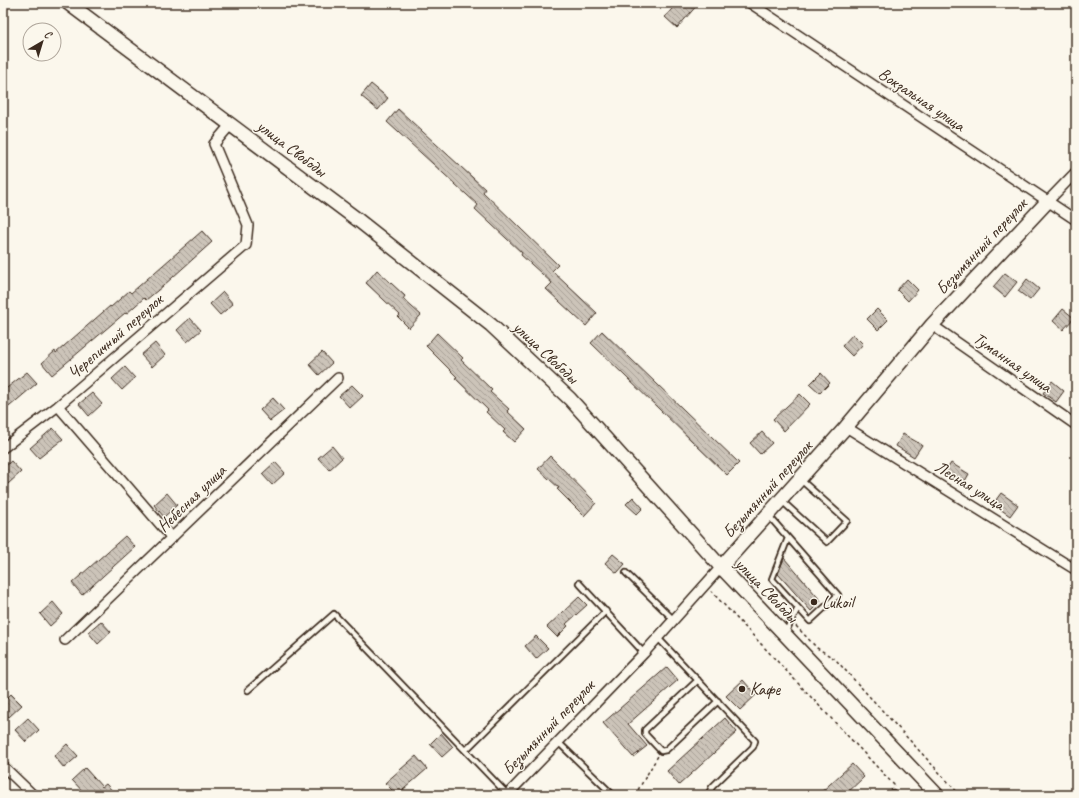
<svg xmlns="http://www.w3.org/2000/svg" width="1079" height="798" font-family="Caveat,sans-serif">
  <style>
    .building { fill: url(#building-back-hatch); stroke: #3b2a1e }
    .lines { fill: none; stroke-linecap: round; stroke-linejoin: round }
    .service-casing { stroke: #3b2a1e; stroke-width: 8 }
    .minor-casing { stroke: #3b2a1e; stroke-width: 12 }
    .secondary-casing { stroke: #3b2a1e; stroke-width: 16 }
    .path { stroke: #3b2a1e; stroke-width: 1.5; stroke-dasharray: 3 3; stroke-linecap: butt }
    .service { stroke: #fbf7ec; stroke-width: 4.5 }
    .minor { stroke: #fbf7ec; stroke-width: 9 }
    .secondary { stroke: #fbf7ec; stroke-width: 13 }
    .poi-dot { fill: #3b2a1e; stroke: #fbf7ec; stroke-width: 1.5 }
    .labels { text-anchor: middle; stroke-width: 3; stroke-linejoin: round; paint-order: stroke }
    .street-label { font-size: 17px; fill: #3b2a1e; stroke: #fbf7ec }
    .poi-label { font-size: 17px; fill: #3b2a1e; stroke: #fbf7ec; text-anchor: start }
  </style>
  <defs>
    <pattern id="building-back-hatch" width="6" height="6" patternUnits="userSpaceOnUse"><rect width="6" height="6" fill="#ccc4b9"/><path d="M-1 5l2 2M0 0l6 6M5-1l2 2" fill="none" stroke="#a79f96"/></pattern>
  </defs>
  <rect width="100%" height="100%" fill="#fbf7ec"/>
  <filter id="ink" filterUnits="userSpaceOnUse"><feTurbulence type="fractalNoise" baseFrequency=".025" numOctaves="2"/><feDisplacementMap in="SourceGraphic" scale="8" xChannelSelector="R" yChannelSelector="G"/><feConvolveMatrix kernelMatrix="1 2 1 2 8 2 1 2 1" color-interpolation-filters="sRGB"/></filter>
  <g filter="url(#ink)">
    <path class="building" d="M677,3h22l-22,25 -12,-11z
      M371,84l17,14 -10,12 -17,-14z
      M398,109l87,80 -2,3 75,73 -6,6 45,42 -11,13 -40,-37 6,-6 -31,-28 1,-2 -47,-44 3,-4 -91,-83z
      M202,231l10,11 -49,44 -17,14 -2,-2 -18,16 -1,-1 -73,62 -10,-12 13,-12 1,2 54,-47 1,1 18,-16 2,2z
      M377,270l28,26 -2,3 18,16 -12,13 -11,-11 2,-2 -34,-32z
      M1005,273l12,9 -12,15 -12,-10z
      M907,279l11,11 -10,11 -11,-11z
      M1027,279l12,10 -9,11 -12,-9z
      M223,292l10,12 -13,11 -10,-11z
      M877,309l11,11 -10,10 -11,-11z
      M1063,309l11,9 -11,12 -10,-9z
      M190,318l11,12 -14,12 -10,-12z
      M602,331l137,132 -12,12 -136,-132z
      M437,333l26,25 -2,2 31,30 -2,2 19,17 -2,2 19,18 -12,13 -11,-10 2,-2 -19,-18 2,-2 -33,-32 2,-1 -31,-31z
      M853,334l10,10 -11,12 -10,-10z
      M155,343l10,12 -13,12 -11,-12z
      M322,352l10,11 -13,12 -10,-11z
      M125,367l10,11 -13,12 -10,-11z
      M27,372l10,11 -34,29v-21z
      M821,373l9,10 -10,10 -10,-9z
      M1052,381l12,10 -8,11 -13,-9z
      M352,385l11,11 -13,12 -11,-12z
      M92,393l10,11 -13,12 -10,-12z
      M800,394l10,10 -26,27 -11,-12z
      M273,398l11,12 -14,11 -10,-11z
      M53,428l10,11 -24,19 -9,-10z
      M762,432l10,11 -12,11 -10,-11z
      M903,434l19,11 -8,12 -18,-11z
      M332,446l10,12 -13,12 -11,-12z
      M550,456l46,47 -12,13 -27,-27 2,-1 -21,-19z
      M11,461l10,11 -13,12 -5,-5v-11z
      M275,462l10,11 -13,12 -10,-11z
      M951,463l18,11 -7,12 -18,-12z
      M167,493l10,12 -13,12 -10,-12z
      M1001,493l17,12 -8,11 -17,-12z
      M633,497l10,11 -6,6 -11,-10z
      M125,536l10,11 -53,48 -10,-12z
      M613,554l12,10 -8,9 -12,-10z
      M784,558l37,43 -10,10 -33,-37z
      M579,597l8,8 -21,19 2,2 -11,11 -10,-10z
      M53,602l10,12 -13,12 -10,-12z
      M101,621l10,11 -13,12 -10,-12z
      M536,636l12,12 -12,11 -11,-13z
      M667,667l11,13 -50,44 19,22 -14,11 -30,-34z
      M743,680l13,15 -16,15 -14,-14z
      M11,694l11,11 -13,12 -6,-6v-9z
      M28,718l11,12 -13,12 -11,-12z
      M725,718l12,14 -58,53 -12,-14z
      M441,733l12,14 -11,10 -12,-13z
      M67,744l11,12 -14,12 -10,-12z
      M416,756l11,13 -30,26 -12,-12z
      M852,764l12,13 -19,18h-27z
      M85,768l17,19 4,-3 10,11h-30l-14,-15z"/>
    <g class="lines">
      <g class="service-casing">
        <path id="service" d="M782,501l45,41 20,-21 -46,-41
          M769,516l69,79 -28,26 -38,-42 16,-41
          M626,573l48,47
          M579,583l65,70
          M785,633l13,-25
          M658,638l97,103 -2,6 -41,40 -4,8
          M698,680l-53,50v4l16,17 5,-1 52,-49
          M248,690l86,-76 174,181
          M558,742l55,53
          M466,750l140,-139
          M893,793l2,2"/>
      </g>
      <g class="minor-casing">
        <path id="minor" d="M750,3l326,217
          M1047,202l29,-30
          M932,325l144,100
          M58,406l114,132
          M846,427l230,143
          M3,448l55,-42 188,-161 2,-20 -34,-81 17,-20
          M65,640l273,-262
          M3,766l30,29
          M507,795l137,-142 77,-86"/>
      </g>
      <g class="secondary-casing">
        <path id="secondary" d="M68,3l290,217 133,105 79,74 151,168 216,228
          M721,567l125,-140 86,-102 115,-123"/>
      </g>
      <path class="path" d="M711,591l184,195
        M796,626l21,22 18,11 125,136
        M635,795l23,-39"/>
      <use href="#service" class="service"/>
      <use href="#minor" class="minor"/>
      <use href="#secondary" class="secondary"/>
    </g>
  </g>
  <g class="poi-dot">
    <circle cx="814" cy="602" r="4"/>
    <circle cx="742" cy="689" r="4"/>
  </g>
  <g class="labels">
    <g class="street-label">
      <text transform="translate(922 99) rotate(34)" y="6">Вокзальная улица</text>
      <text transform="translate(292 148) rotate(37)" y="6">улица Свободы</text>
      <text transform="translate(981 246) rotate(-47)" y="6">Безымянный переулок</text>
      <text transform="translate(115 336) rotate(-41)" y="6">Черепичный переулок</text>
      <text transform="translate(546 352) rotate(43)" y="6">улица Свободы</text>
      <text transform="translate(1013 362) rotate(35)" y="6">Туманная улица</text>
      <text transform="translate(970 485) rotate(32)" y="6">Лесная улица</text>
      <text transform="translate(767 489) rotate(-48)" y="6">Безымянный переулок</text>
      <text transform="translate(191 498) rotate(-44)" y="6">Небесная улица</text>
      <text transform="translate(767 590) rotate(46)" y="6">улица Свободы</text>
      <text transform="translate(548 727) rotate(-46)" y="6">Безымянный переулок</text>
    </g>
    <g class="poi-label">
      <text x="822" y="608">Lukoil</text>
      <text x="750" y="695">Кафе</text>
    </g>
  </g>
  <rect width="1079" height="798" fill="none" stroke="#fbf7ec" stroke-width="16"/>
  <rect x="8" y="8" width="1063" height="782" fill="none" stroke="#3b2a1e" stroke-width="1.5" filter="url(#ink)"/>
  <g transform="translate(42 42) rotate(38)"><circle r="19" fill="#fbf7ec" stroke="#aea59a"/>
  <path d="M0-3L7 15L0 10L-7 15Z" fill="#3b2a1e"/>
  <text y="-6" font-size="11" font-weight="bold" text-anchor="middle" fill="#3b2a1e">С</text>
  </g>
</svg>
